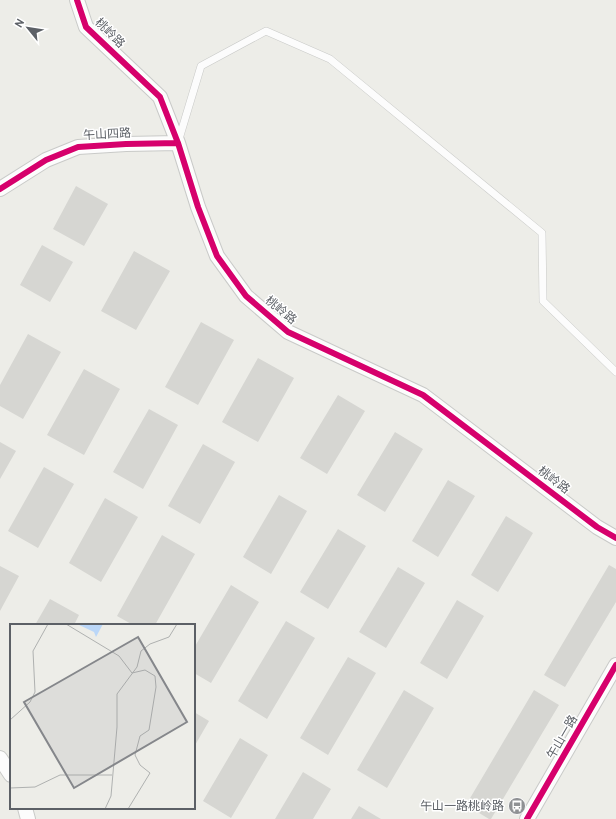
<svg xmlns="http://www.w3.org/2000/svg" width="616" height="819" font-family="Overpass,'Noto Sans SC',sans-serif">
  <style>
    .building { fill: #d6d6d2 }
    .lines { fill: none; stroke-linecap: round; stroke-linejoin: round }
    .service-casing { stroke: #c9cac8; stroke-width: 8 }
    .minor-casing { stroke: #c9cac8; stroke-width: 16 }
    .service { stroke: #fcfcfc; stroke-width: 7 }
    .minor { stroke: #fcfcfc; stroke-width: 14 }
    .cycleway-casing { stroke: #fff; stroke-width: 8 }
    .cycleway { stroke: #d6006c; stroke-width: 6 }
    .labels { text-anchor: middle; stroke-width: 3; stroke-linejoin: round; paint-order: stroke }
    .street-label { font-size: 12px; fill: #5c6066; stroke: #fff }
    .poi-label { font-size: 12px; fill: #5c6066; stroke: #fff; text-anchor: end }
    .inset-road { fill: none; stroke: #afb1b0; stroke-width: 1 }
    .view { fill: #85878b; fill-opacity: 0.15; stroke: #85878b; stroke-width: 2 }
    .inset-edge { fill: none; stroke: #5c6066; stroke-width: 2 }
  </style>
  <rect width="100%" height="100%" fill="#edede8"/>
  <path class="building" d="M76,186l32,18 -24,42 -31,-17z
    M42,245l31,17 -23,40 -30,-17z
    M134,251l36,20 -34,59 -35,-19z
    M201,322l33,18 -36,65 -33,-18z
    M28,334l33,18 -38,67 -23,-13v-21z
    M258,358l36,20 -36,64 -36,-20z
    M84,369l36,20 -36,66 -37,-20z
    M338,395l27,16 -38,63 -27,-16z
    M149,409l29,16 -35,64 -30,-17z
    M395,432l28,17 -38,63 -28,-17z
    M0,442l16,9 -16,28z
    M203,444l32,18 -35,62 -32,-18z
    M44,467l30,17 -36,64 -30,-17z
    M448,480l27,16 -37,61 -26,-16z
    M279,495l28,16 -36,63 -28,-17z
    M105,498l33,19 -37,65 -32,-19z
    M506,516l27,17 -35,59 -27,-17z
    M338,529l28,17 -38,63 -28,-17z
    M162,535l33,19 -40,71h-22l-16,-9z
    M609,565l7,4v33l-51,85 -21,-12z
    M0,566l19,10 -19,35z
    M398,567l27,16 -39,65 -27,-16z
    M231,585l28,17 -48,81 -17,-10v-25z
    M50,599l29,16 -5,10h-39z
    M457,600l27,16 -37,63 -27,-16z
    M286,621l29,17 -48,81 -29,-18z
    M348,657l28,16 -48,82 -28,-17z
    M404,690l30,18 -47,80 -30,-18z
    M534,690l25,15 -68,114h-2l-23,-14z
    M194,712l15,9 -15,26z
    M240,738l28,17 -37,63 -28,-17z
    M303,772l28,17 -18,30h-38z
    M359,806l22,13h-30z"/>
  <g class="lines">
    <g class="service-casing">
      <path id="service" d="M179,139l22,-73 65,-35 64,28 212,174 1,68 73,71"/>
    </g>
    <g class="minor-casing">
      <path id="minor" d="M77,0l9,27 74,70 18,46 20,64 19,49 29,40 42,36 135,63 174,132 19,11
        M0,189l46,-29 32,-13 48,-3 52,-1
        M0,758l11,17
        M25,808l3,11
        M527,819l89,-154"/>
    </g>
    <use href="#service" class="service"/>
    <use href="#minor" class="minor"/>
    <g class="cycleway-casing">
      <path id="cycleway" d="M77,0l9,27 74,70 18,46 20,64 19,49 29,40 42,36 135,63 174,132 19,11
        M0,189l46,-29 32,-13 48,-3 52,-1
        M527,819l89,-154"/>
    </g>
    <use href="#cycleway" class="cycleway"/>
  </g>
  <defs>
    <g id="bus-disc" transform="scale(0.9)"><circle r="9.5" fill="#8f9194" stroke="#fff"/><path d="M-5-6H5V4H4V6H2V4H-2V6H-4V4H-5ZM-3.5-4V0h7V-4ZM-3.5 1.2v1.5H-2V1.2ZM2 1.2v1.5H3.5V1.2Z" fill="#fff"/></g>
  </defs>
  <g fill-rule="evenodd">
    <use href="#bus-disc" x="517" y="806"/>
  </g>
  <g class="labels">
    <g class="street-label">
      <text transform="translate(110 33) rotate(45)" y="4">桃岭路</text>
      <text transform="translate(107 134) rotate(-3)" y="4">午山四路</text>
      <text transform="translate(281 310) rotate(39)" y="4">桃岭路</text>
      <text transform="translate(554 480) rotate(37)" y="4">桃岭路</text>
      <text transform="translate(562 737) rotate(-60)" y="4">午山一路</text>
    </g>
    <g class="poi-label">
      <text x="504" y="810">午山一路桃岭路</text>
    </g>
  </g>
  <g transform="translate(10 624)">
    <rect width="185" height="185" fill="#edede8"/>
    <path d="M67,0h26l-7,13 -2,-5z" fill="#bbd7f8"/>
    <path class="inset-road" d="M56,0l53,32 13,17M0,96l20,-18 5,-10 -2,-41 15,-27M0,164l25,-1 25,-12h52M95,185l6,-13 6,-69v-33l20,-27 4,-16 9,-7 19,-7 8,-13M118,185l22,-36 -10,-8 -5,-10 5,-19 9,-6 7,-43 -1,-11 -10,-6 -13,3"/>
    <path class="view" d="M128,13l49,85 -113,66 -50,-86z"/>
    <rect width="185" height="185" class="inset-edge"/>
  </g>
  <g transform="translate(28 28) rotate(300)" stroke="#ffffff" stroke-width="3" paint-order="stroke">
  <path d="M0-3L7 15L0 10L-7 15Z" fill="#5c6066"/>
  <text y="-6" font-size="11" font-weight="bold" text-anchor="middle" fill="#5c6066">N</text>
  </g>
</svg>
